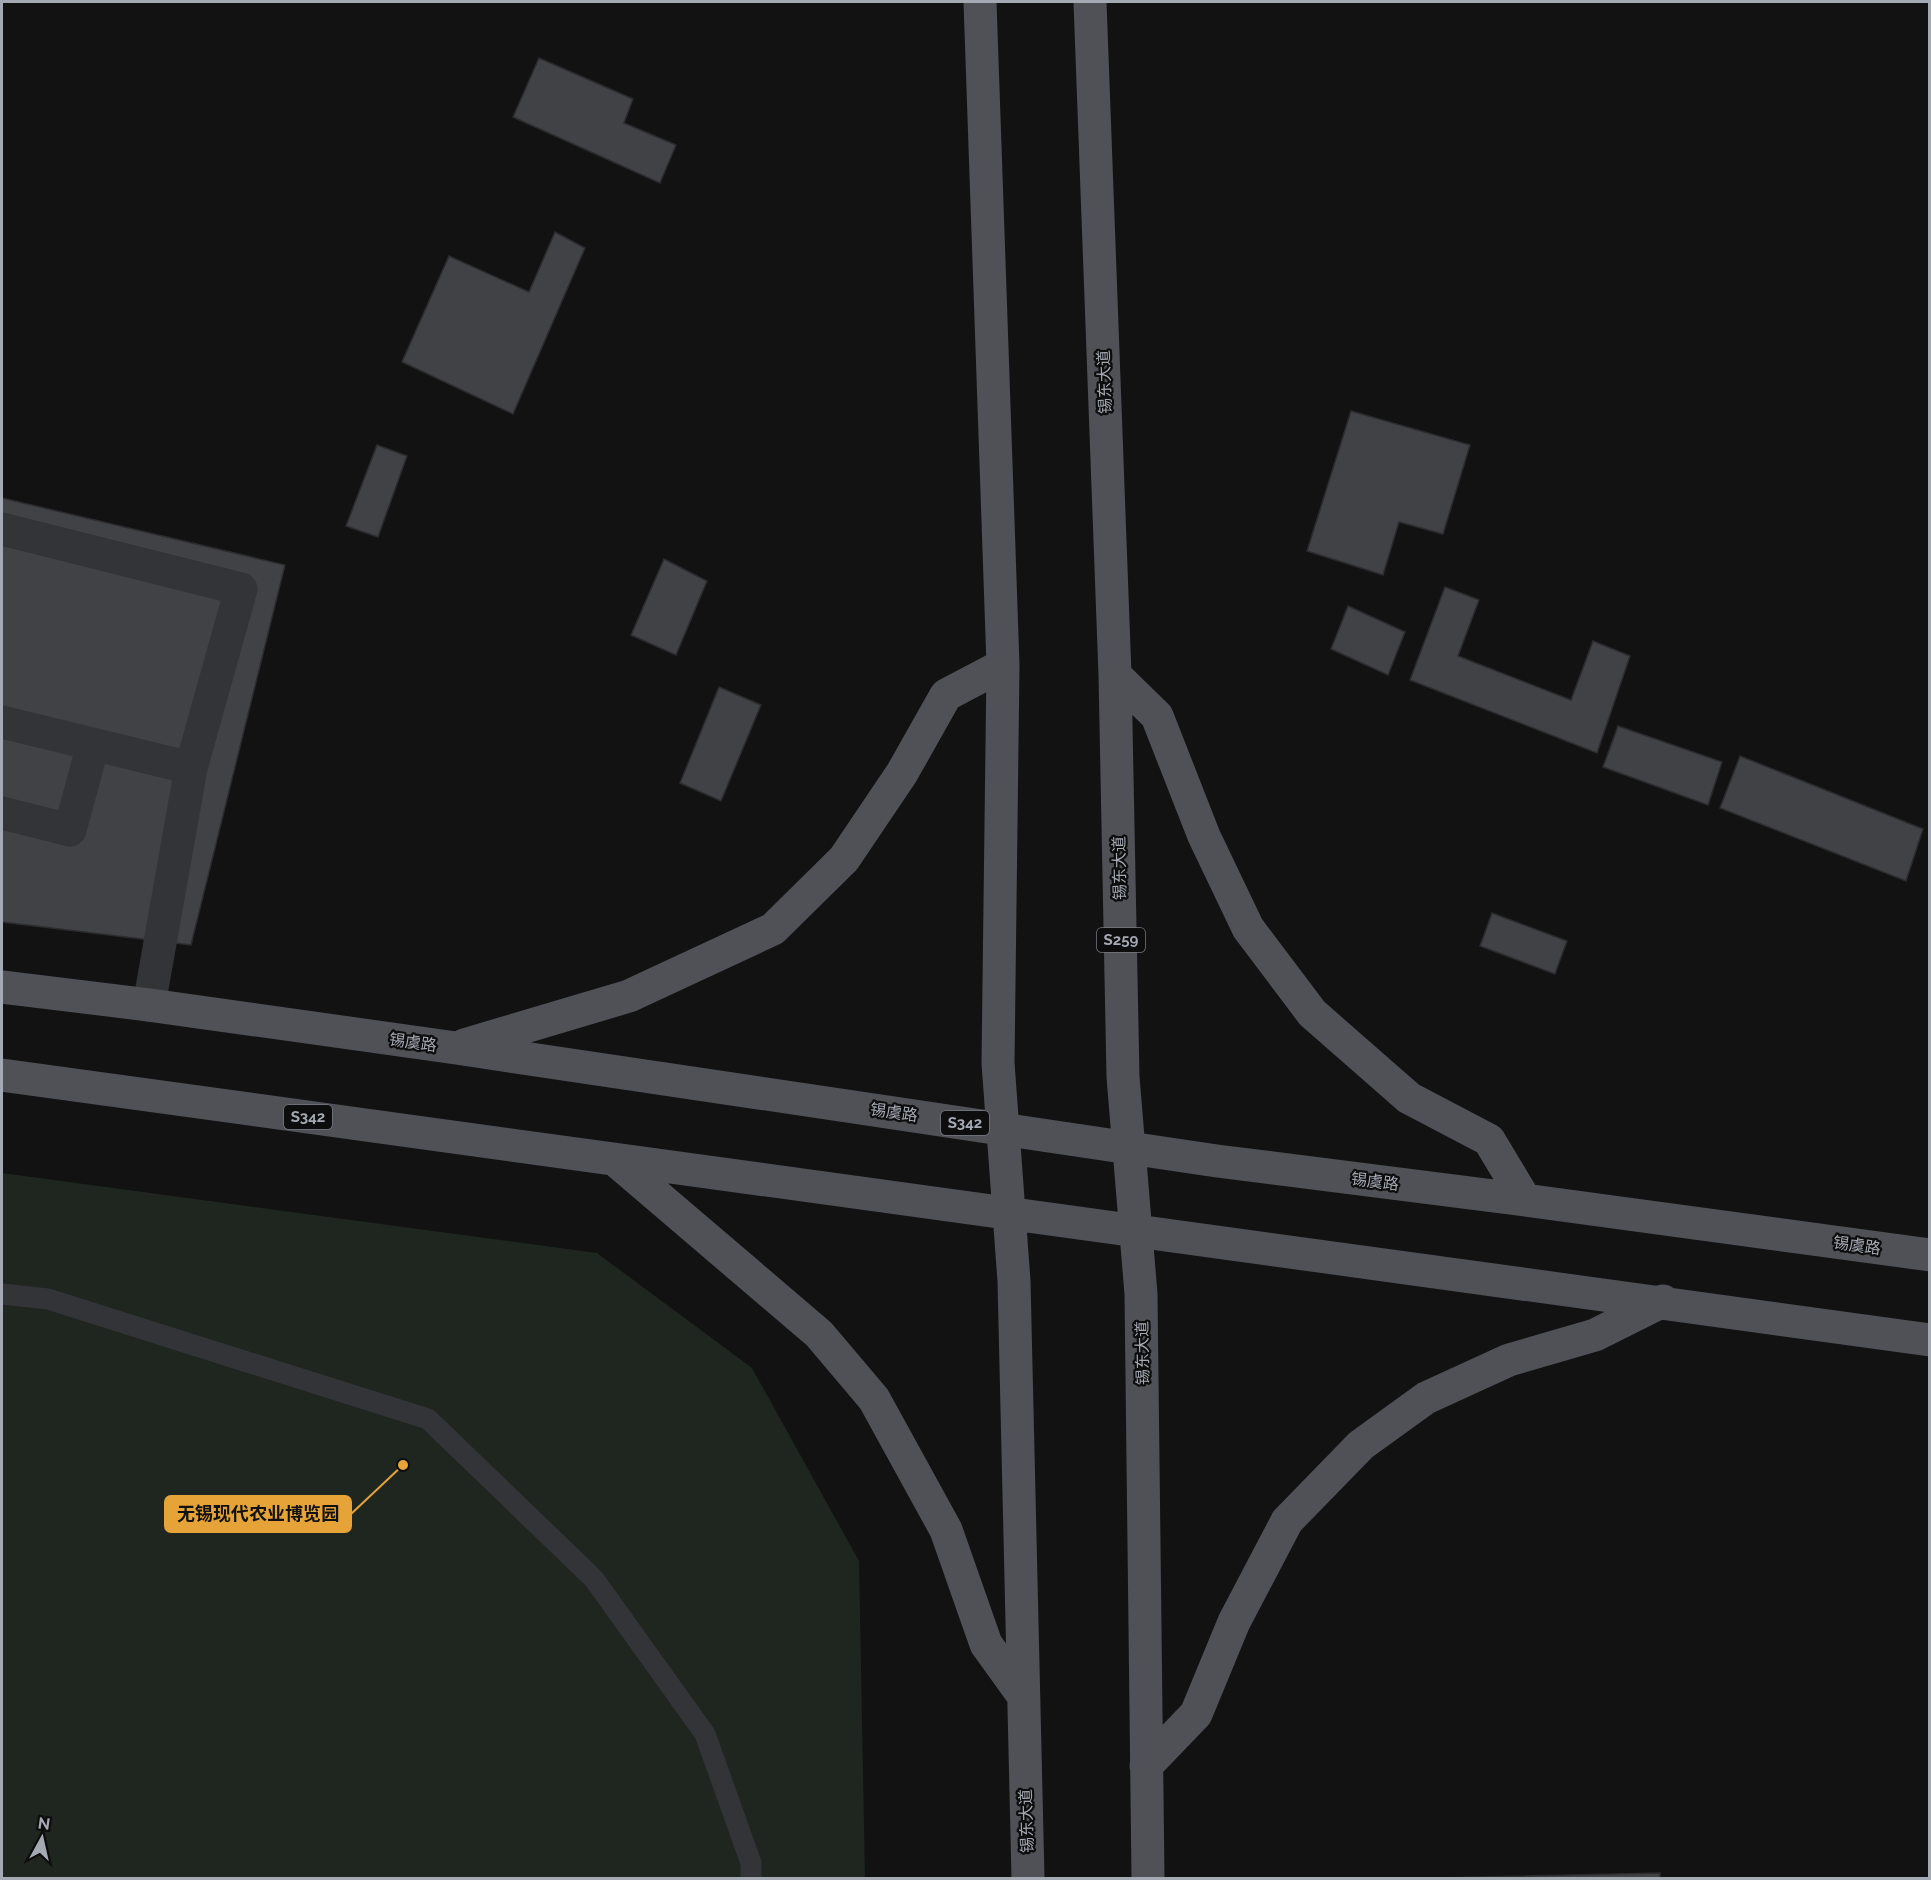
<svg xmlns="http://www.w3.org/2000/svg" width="1931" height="1880" font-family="Raleway,'Noto Sans SC',sans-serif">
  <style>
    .green { fill: #1e261f }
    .building { fill: #414246; stroke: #2c2c2f; stroke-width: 1.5 }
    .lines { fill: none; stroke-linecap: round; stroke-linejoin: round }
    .service { stroke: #333438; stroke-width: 21 }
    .minor { stroke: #333438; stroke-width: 33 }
    .primary { stroke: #4f5157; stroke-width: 33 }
    .labels { text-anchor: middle; stroke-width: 4.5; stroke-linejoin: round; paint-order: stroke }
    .shield { fill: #0d0d0e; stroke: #777a82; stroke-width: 1.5 }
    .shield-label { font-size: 15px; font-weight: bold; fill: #a4a9b3 }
    .street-label { font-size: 16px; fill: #a4a9b3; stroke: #0d0d0e }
    .leader { fill: none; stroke: #e5a338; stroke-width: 2 }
    .callout-dot { fill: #e5a338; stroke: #0d0d0e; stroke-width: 2 }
    .callout { fill: #e5a338; stroke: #e5a338; stroke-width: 2 }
    .callout-label { font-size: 18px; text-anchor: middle; font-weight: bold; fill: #111 }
  </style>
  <rect width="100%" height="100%" fill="#121213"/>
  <path class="green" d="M2,1173l595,80 155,115 107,193 6,317h-863z"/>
  <path class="building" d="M539,58l94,41 -9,24 52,22 -16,38 -147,-66z
    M555,232l30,16 -72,166 -111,-52 47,-106 80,36z
    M1351,411l119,34 -27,89 -44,-12 -16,53 -76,-24z
    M377,445l30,11 -29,81 -32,-11z
    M2,498l283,67 -94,380 -189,-23z
    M664,559l43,22 -31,74 -45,-20z
    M1445,587l34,13 -21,56 113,44 22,-59 37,15 -33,97 -187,-73z
    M1348,606l57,26 -17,43 -57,-26z
    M719,687l42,18 -40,96 -41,-18z
    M1618,726l104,36 -14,43 -105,-38z
    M1740,756l183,73 -17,52 -186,-73z
    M1492,913l75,28 -12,33 -75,-28z
    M1660,1873v5h-224z"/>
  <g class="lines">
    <path class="service" d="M2,1294l46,5 380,120 166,160 111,155 46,129v15"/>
    <path class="minor" d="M2,529l239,60 -50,179 -42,237
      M2,722l189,46
      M2,813l68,17 23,-85"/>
    <path class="primary" d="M980,2l23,663 -5,398 16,218 14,597
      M1090,2l25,673 8,402 18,217 7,584
      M1115,675l42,41 47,120 44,92 64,85 97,85 80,42 36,60
      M2,987l147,18 307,43 761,113 308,39 405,55
      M464,1045l165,-49 144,-67 71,-70 58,-86 44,-78 57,-30
      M2,1075l1928,265
      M614,1159l205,175 55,65 72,131 40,114 36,50
      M1146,1766l50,-52 38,-92 53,-101 74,-76 65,-47 83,-38 86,-25 68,-34"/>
  </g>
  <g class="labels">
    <g class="shield">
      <rect x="1097" y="928" width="48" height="24" rx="4.5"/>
      <rect x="284" y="1105" width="48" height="24" rx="4.5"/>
      <rect x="941" y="1111" width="48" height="24" rx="4.5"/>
    </g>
    <g class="shield-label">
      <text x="1121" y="945">S259</text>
      <text x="308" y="1122">S342</text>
      <text x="965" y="1128">S342</text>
    </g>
    <g class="street-label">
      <text transform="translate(1104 382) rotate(-92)" y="6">锡东大道</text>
      <text transform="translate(1119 868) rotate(-91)" y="6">锡东大道</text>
      <text transform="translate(413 1042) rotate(8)" y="6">锡虞路</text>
      <text transform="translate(894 1112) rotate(8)" y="6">锡虞路</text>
      <text transform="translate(1375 1181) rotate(7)" y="6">锡虞路</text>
      <text transform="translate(1857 1245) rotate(8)" y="6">锡虞路</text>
      <text transform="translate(1142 1353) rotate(-91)" y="6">锡东大道</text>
      <text transform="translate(1026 1821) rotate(-92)" y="6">锡东大道</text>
    </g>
  </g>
  <path class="leader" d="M403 1465L351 1514"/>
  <circle class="callout-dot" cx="403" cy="1465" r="6"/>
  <rect class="callout" x="165" y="1496" width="186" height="36" rx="6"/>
  <g class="callout-label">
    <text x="258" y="1520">无锡现代农业博览园</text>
  </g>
  <rect width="1931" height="1880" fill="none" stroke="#a4a9b3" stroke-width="6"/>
  <g transform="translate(42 1838) rotate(8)" stroke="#0d0d0e" stroke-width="4.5" paint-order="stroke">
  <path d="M0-4.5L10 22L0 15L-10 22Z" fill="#a4a9b3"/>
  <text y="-9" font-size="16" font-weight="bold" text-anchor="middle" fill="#a4a9b3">N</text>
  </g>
</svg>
